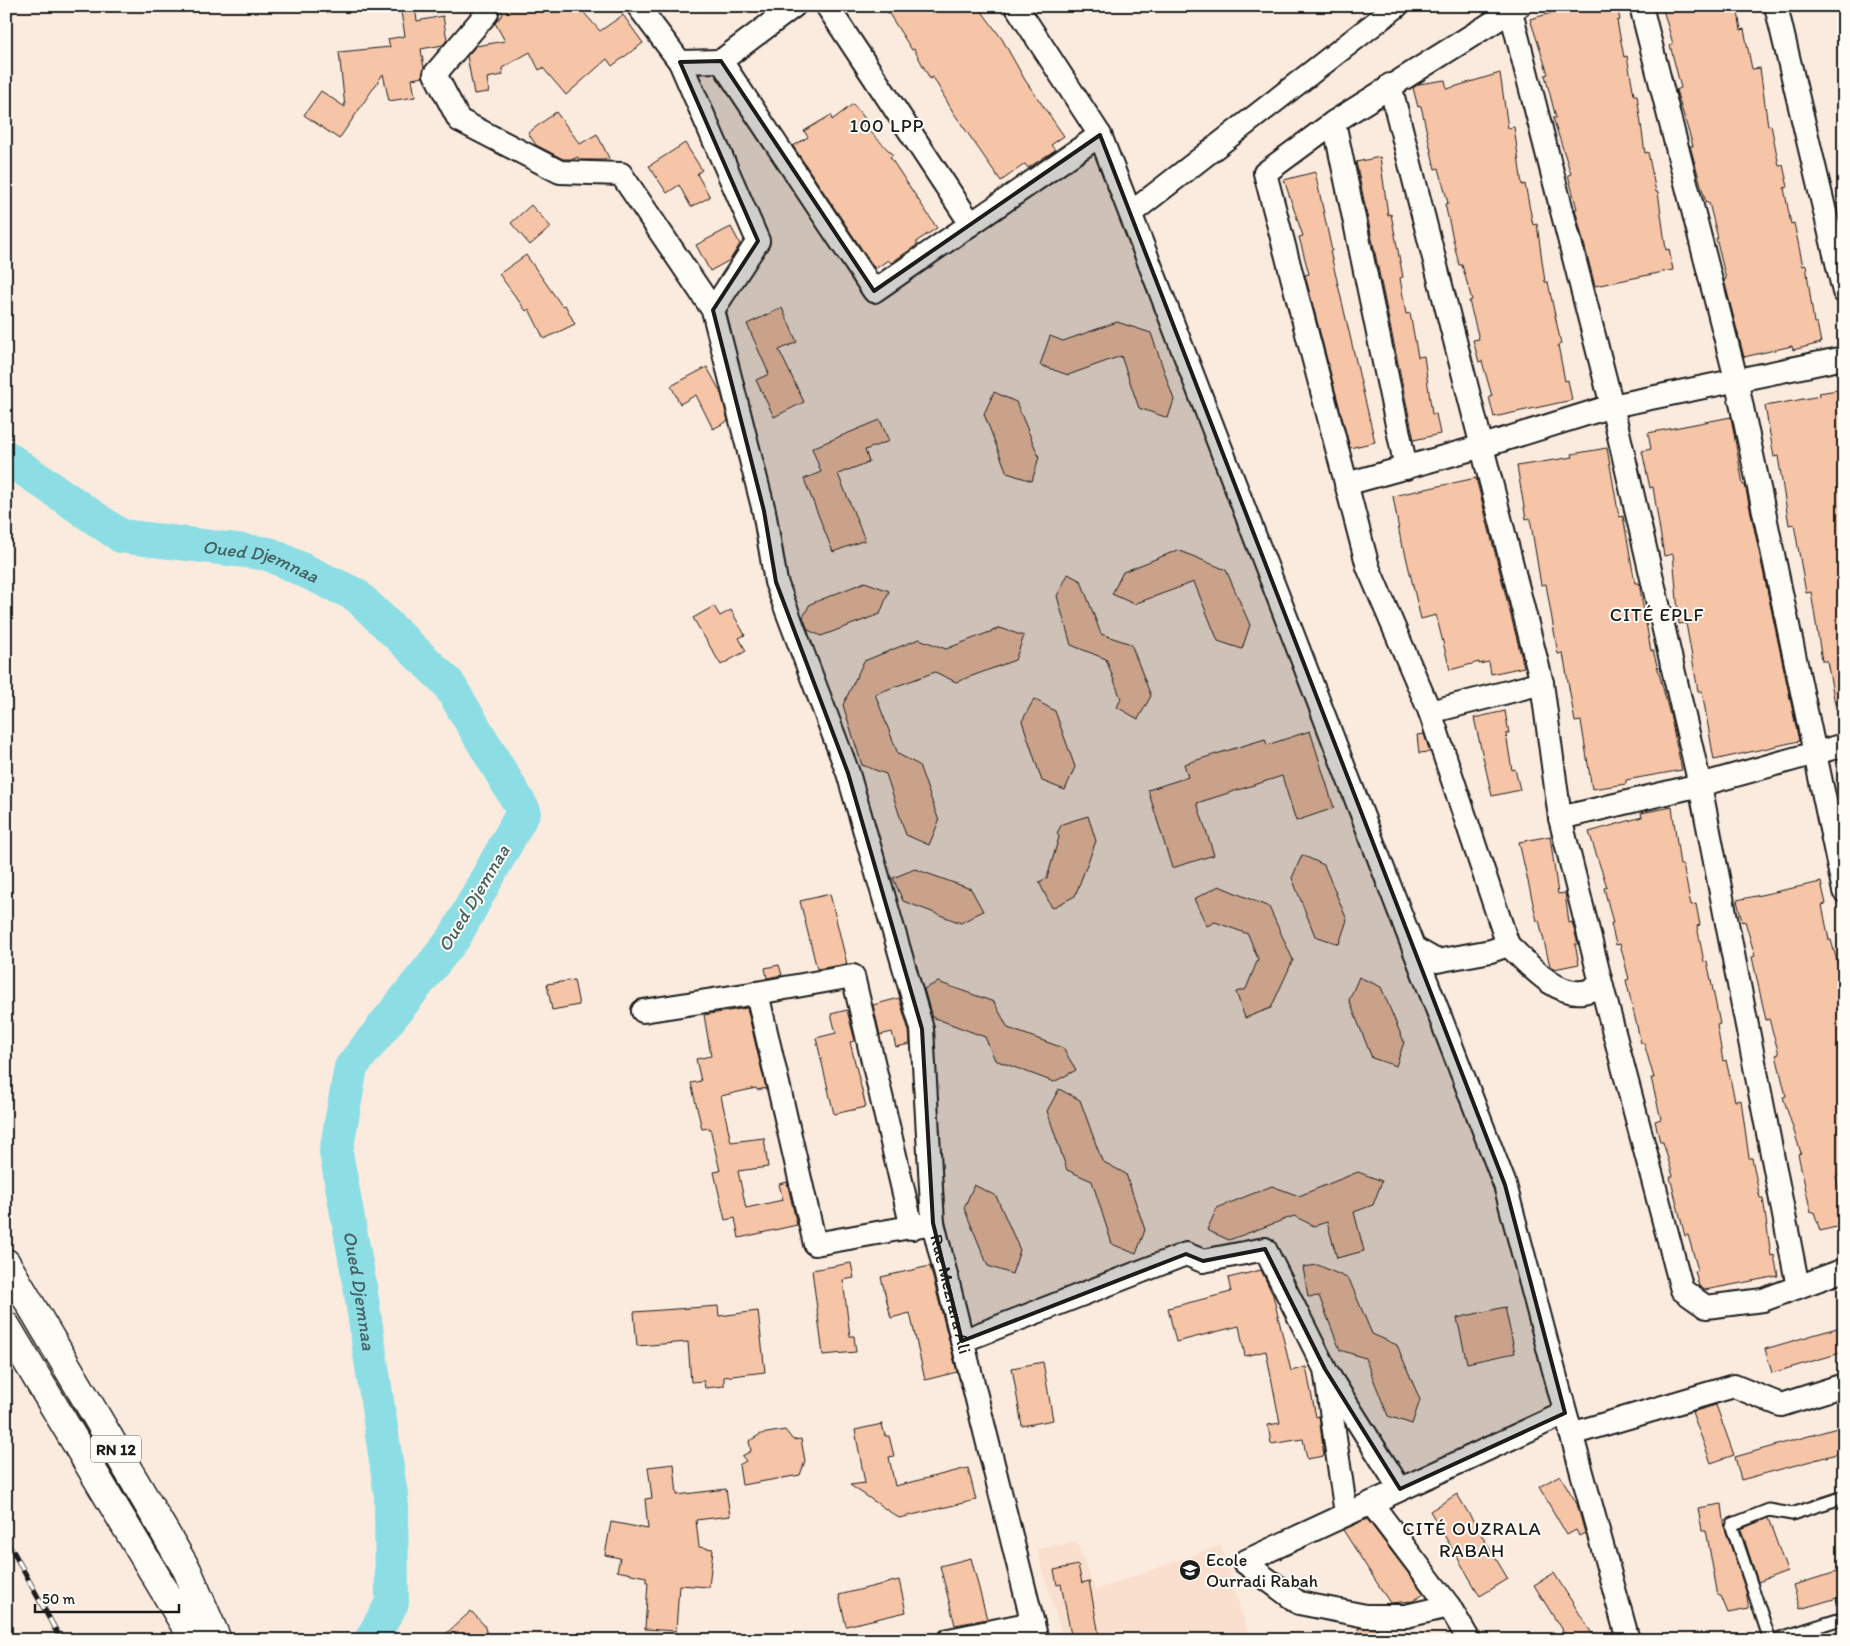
<svg xmlns="http://www.w3.org/2000/svg" width="1850" height="1646" font-family="Itim,sans-serif">
  <style>
    .built { fill: #fadfce }
    .lines { fill: none; stroke-linecap: round; stroke-linejoin: round }
    .river { stroke: #8ddee4; stroke-width: 34 }
    .building { fill: #f6c4a6; stroke: #1c1c1c }
    .service-casing { stroke: #1c1c1c; stroke-width: 15 }
    .minor-casing { stroke: #1c1c1c; stroke-width: 26 }
    .primary-casing { stroke: #1c1c1c; stroke-width: 31 }
    .service { stroke: #fdfcf7; stroke-width: 11 }
    .minor { stroke: #fdfcf7; stroke-width: 22 }
    .primary { stroke: #fdfcf7; stroke-width: 28 }
    .rail-casing { stroke: #1c1c1c; stroke-width: 5.5 }
    .rail { stroke: #fdfcf7; stroke-width: 4; stroke-dasharray: 11; stroke-linecap: butt }
    .marked { fill: #1c1c1c; fill-opacity: 0.2; stroke: #1c1c1c; stroke-width: 4; stroke-linejoin: round }
    .labels { text-anchor: middle; stroke-width: 4; stroke-linejoin: round; paint-order: stroke }
    .shield { fill: #fdfcf7; stroke: #605f5e; stroke-width: 1 }
    .shield-label { font-size: 16px; font-weight: bold; fill: #1c1c1c }
    .street-label { font-size: 18px; fill: #1c1c1c; stroke: #fdfcf7 }
    .poi-label { font-size: 18px; fill: #1c1c1c; stroke: #fdfcf7; text-anchor: start }
    .neighbourhood-label { font-size: 19px; letter-spacing: 1px; fill: #1c1c1c; stroke: #fdfcf7 }
    .water-label { font-size: 19px; font-style: italic; fill: #446062; stroke: #fdfcf7 }
  </style>
  <rect width="100%" height="100%" fill="#fbebdf"/>
  <filter id="ink" filterUnits="userSpaceOnUse"><feTurbulence type="fractalNoise" baseFrequency=".02" numOctaves="2"/><feDisplacementMap in="SourceGraphic" scale="10" xChannelSelector="R" yChannelSelector="G"/><feConvolveMatrix kernelMatrix="1 2 1 2 8 2 1 2 1" color-interpolation-filters="sRGB"/></filter>
  <g filter="url(#ink)">
    <path class="built" d="M1077,1541l18,49 126,-45 29,95h-187l-26,-91z"/>
    <g class="lines">
      <path class="river" id="s1" d="M6,457l115,79 148,18 87,41 92,88 76,128 -70,127 -103,129 -15,85 24,134 31,209 1,108 -21,37"/>
    </g>
    <path class="building" d="M400,6h15l2,15 26,-5 4,24 -4,5 -22,4 3,19 -1,9 -11,2 3,18 -26,4 -6,-27 -44,65 -35,-24 17,-24 24,16 -6,-55 51,-5 -2,-8 17,-3z
      M499,6h79l22,25 23,-16 20,28 -31,23 -5,-7 -41,36 -23,-27 -4,2 -9,-18 -28,16 1,7 -16,3 2,14 -15,2 -7,-38 9,-10 29,-5 -10,-18 8,-9z
      M884,6h94l24,33 23,41 39,56 -13,9 4,5 -27,18 -3,-4 -24,17 -48,-69 -20,-35 -3,2 -16,-30 -2,1z
      M1576,6h41l3,14 -3,1 7,36 3,-1 7,39h3l8,58 3,-1 8,40h2l8,58 3,-1 4,21 -78,16 -20,-77h2l-9,-34 3,-1 -18,-56h3l-11,-43 3,-1 -18,-55z
      M1662,6h75l4,24 3,-1 8,40 8,-1 8,58 3,-1 8,41 4,-1 5,22 -4,1 7,36 3,-1 9,43 3,-1 8,58h3l4,20 -28,7 -1,-4 -48,11 -20,-77 2,-1 -10,-41h2l-9,-35h-3l-16,-57h3l-17,-56 5,-2 -11,-43 3,-1z
      M1500,73l8,55 6,-1 8,58 3,-1 8,41 4,-1 8,58h3l13,62 -3,1 7,36 3,-1 4,20 -78,17 -5,-20 3,-1 -10,-35 -3,1 -6,-22 6,-1 -10,-38 3,-1 -10,-35h-3l-14,-61 3,-1 -9,-35 -4,1 -14,-63 -3,1 -5,-19 6,-4 26,-4 2,9z
      M853,104l14,17 -4,3 30,31 -3,2 47,71 -20,13v4l-26,18 -3,-3 -13,9 -82,-123 15,-9 -4,-6 27,-16 1,5z
      M556,112l24,32 17,-10 12,24 -5,2h-25l-1,-3 -5,2h-10l-27,-14 -8,-12z
      M685,143l17,27 -5,4 13,23 -19,10 -12,-22 -12,8 -18,-27z
      M1380,157l8,58 3,-1 12,63 -3,1 6,36 4,-1 8,44 6,-1 8,58h4l4,20 -26,6 -58,-278z
      M1315,172l17,79h-2l45,191 -25,6 -45,-173 4,-1 -10,-37 4,-1 -19,-56z
      M531,205l20,22 -21,18 -19,-22z
      M731,227l9,17 -10,16 -20,11 -14,-26z
      M526,255l36,51 3,-1 10,19 -31,15 -15,-30 -3,2 -27,-37z
      M782,308l15,34 -18,8 25,52 -30,15 -18,-37 13,-6 -22,-50z
      M1117,322l34,11 23,67 -6,18 -29,-10 -18,-52 -53,19 -28,-10 10,-29 13,5z
      M707,367l14,26 7,28 -15,8 -17,-34 -16,9 -9,-18z
      M1844,389v171h-6l6,32v117h-8l-9,-48h-5l-11,-69 -5,1 -12,-69 -5,1 -11,-69 -4,1 -9,-51 55,-10 -1,-3z
      M994,392l22,10 23,55 -7,24 -25,-8 -23,-59z
      M1731,417l12,68h2l54,256 -85,19 -12,-69h-4l-12,-68 -7,1 -6,-70 -9,2 -11,-69 -3,1 -8,-37 9,-2 -3,-16z
      M880,420l9,21 -24,9 4,12 -31,12 27,66 -32,12 -29,-73 17,-7 -9,-24z
      M1607,448l12,69 4,-1 12,67h4l12,68 2,-1 18,69 11,51 -56,10v4l-34,5 -11,-68 -6,1 -12,-69 -5,1 -12,-70 -5,1 -11,-67 -4,1 -9,-53 56,-9 -1,-3z
      M1476,478l48,189 -33,7 -2,-12 -10,2v-2l-29,8 -14,-55 -15,4 -17,-71h-2l-9,-52z
      M1178,550l48,20 24,55 -8,24 -24,-8 -24,-59 -60,22 -22,-10 11,-22z
      M1068,574l13,7 20,53 30,10 20,52 -13,23 -21,-12 4,-8 -15,-40 -35,-14 -14,-49z
      M865,582l24,9 -9,23 -59,22 -13,-6 -5,-13 7,-13z
      M714,606l6,10 11,-6 14,25 -6,3 7,13 -25,14 -28,-47z
      M1000,628l24,8 -9,24 -59,22 -21,-10 -60,22 23,60 21,11 20,56 -10,24 -23,-10 -20,-61 -24,-9 -19,-60 21,-44 55,-22 27,10z
      M1034,699l21,12 20,56 -10,23 -23,-9 -20,-60z
      M1505,711l4,22 -3,1 6,36 3,-1 5,21 -28,6 -18,-78z
      M1310,731l24,77 -38,13 -14,-45 -85,27 17,52 -42,13 -24,-78 40,-13 -4,-13 81,-25 2,6z
      M1424,734l6,18 -11,1 -2,-18z
      M1672,807l8,58h3l8,40 5,-1 4,21 -3,1 7,36 3,-1 13,63 -3,1 6,36 3,-1 9,41 6,-1 8,58h3l8,40h3l8,58 3,-1 4,21 -73,14 -6,-4 -4,-15 3,-1 -10,-35 -3,1 -15,-59 3,-1 -10,-34h-3l-5,-21 6,-2 -10,-41h3l-10,-35h-3l-15,-63 3,-1 -9,-35 -4,1 -5,-22h2l-9,-35 3,-1 -18,-55 53,-15 -1,-4z
      M1088,816l8,25 -21,55 -23,12 -13,-26 8,-4 12,-41 -2,-4 5,-9z
      M1550,836l8,58 7,-1 4,30 3,-1 6,22h-3l4,20 -25,5 -4,-3 -11,-46 -2,1 -18,-79z
      M1302,855l22,10 23,55 -8,24 -24,-8 -23,-58z
      M915,869l56,20 12,22 -22,12 -58,-22 -10,-23z
      M1821,882l5,22 -4,1 7,35h2l13,45v190l-8,1 8,33v16l-24,6 -6,-19 -3,1 -13,-59 3,-1 -18,-56 3,-1 -10,-41 3,-1 -10,-35 -3,1 -14,-63 3,-1 -10,-35 -3,1 -5,-22z
      M1219,886l50,21 24,53 -22,48 -26,10 -9,-26 10,-3 12,-30 -10,-25 -33,-12 -8,4 -13,-27z
      M830,894l17,70 -30,5 -17,-68z
      M779,965l3,10 -15,3 -2,-10z
      M1359,977l22,10 23,55 -8,24 -24,-8 -23,-58z
      M574,980l5,25 -27,5 -5,-26z
      M938,982l56,20 14,26 55,20 13,22 -22,12 -59,-22 -10,-23 -53,-20 -8,-28z
      M899,998l10,33 1,13 -14,3 -4,-15 -12,3 -7,-30z
      M747,1008l19,80 -9,2 -1,-2 -35,8 10,46 33,-4 4,29 -30,4 8,37 37,-8 -4,-16 8,-2 10,43 -58,13 -4,-20 -10,2 -11,-48 6,-1 -10,-43 -8,1 -11,-46 10,-2 -5,-22 15,-3 -7,-41z
      M847,1010l8,31 -5,1 16,65 -32,7 -18,-76 20,-5 -5,-19z
      M1059,1089l21,11 22,61 24,13 19,56 -9,24 -24,-10 -20,-63 -25,-11 -20,-59z
      M1358,1172l24,9 -9,24 -19,7 10,39 -27,7 -10,-36 -13,4 -20,-10 -65,24 -22,-10 10,-22 55,-22 27,10z
      M974,1185l22,11 24,54 -8,24 -24,-8 -24,-58z
      M851,1263l3,15 -11,2 7,56h4l2,16 -33,3 -11,-85z
      M1318,1265l31,14 23,55 25,11 23,55 -8,24 -24,-8 -23,-58 -25,-8 -21,-54 -11,1 -5,-30z
      M930,1266l27,106 -32,8 -15,-67 -19,5 -10,-41z
      M1261,1270l12,25 18,76 15,-4 10,50 3,-1 5,40 -17,3 -4,-20 -32,5 -3,-19 12,-2 -14,-72 -21,5 -6,-30 -63,16 -8,-34 63,-16 -3,-14z
      M718,1306l1,10 39,-5 7,61 -41,5v9l-19,2 -1,-7 -13,1 -3,-40 -51,4 -3,-34z
      M1505,1307l10,46 -48,10 -10,-45z
      M1844,1326v26l-72,21 -7,-24z
      M1043,1362l10,58 -31,6 -10,-58z
      M1716,1405l18,50 -23,8 -19,-51z
      M882,1424l3,12h4l5,20 -5,1 6,29 73,-18 8,32 -77,18 -49,-33 15,-2 -10,-53z
      M1844,1426v26l-103,28 -6,-23z
      M785,1430l8,10 8,-1 4,22 -5,14 -58,10 -3,-20 7,-4 -4,-5 9,-5 -2,-10 12,-7z
      M674,1464l3,31 49,-6 4,27 -34,4 3,27 14,2 -4,38 -30,-2 -3,46 -31,-2 3,-47h-2v-5l-29,-6 3,-13 -15,-3 6,-33 37,7 -3,-30 7,-1 -4,-31z
      M1560,1475l17,29 8,29 -6,3 -3,-6 -9,5 -28,-48z
      M1457,1494l51,85 -28,17 -50,-85z
      M1722,1504l3,25 21,62 3,18 -21,4 -7,-17h-3l-12,-66h-4l-4,-22z
      M1768,1518l19,53 -29,11 -17,-53z
      M1367,1519l57,75 -11,7 -23,2 -47,-73z
      M971,1558l16,61 -32,6 -15,-59z
      M1078,1565l4,18 7,-2 11,59h-28l-11,-56 -4,1 -3,-15z
      M1844,1570v26l-44,13 -7,-24z
      M1554,1573l42,67h-28l-34,-55z
      M899,1580l7,32 -60,14 -7,-31z
      M471,1611l13,14 5,15h-50z
      M1358,1628l19,1 2,11h-19z"/>
    <g class="lines">
      <g class="service-casing">
        <path id="service" d="M1770,1640l-38,-113 1,-3 36,-14 23,4 52,-17
          M1774,1640l70,-22"/>
      </g>
      <g class="minor-casing">
        <g id="minor">
          <path d="M638,6l42,56 78,179 -45,69"/>
          <path d="M794,6l-73,55 153,230 226,-156"/>
          <path d="M827,6l144,218"/>
          <path d="M1016,6l84,129 405,1050 51,193 72,262"/>
          <path d="M1641,6l95,373 108,512"/>
          <path d="M1776,6l68,286"/>
          <path d="M1511,12l101,394 88,379 98,502"/>
          <path d="M487,13l-52,61 24,46 101,52 61,2 92,136 51,201 12,71 72,191 74,256 11,194"/>
          <path d="M680,62l41,-1"/>
          <path d="M1390,85l152,598 18,135 42,169 80,303 24,17 57,-7 81,-30"/>
          <path d="M1334,122l-69,51 103,394 62,145 78,233 -17,6 -54,10 -23,-13"/>
          <path d="M1131,213l266,-207"/>
          <path d="M1406,468l-72,-346 185,-116"/>
          <path d="M1346,484l137,-38 129,-40 232,-48"/>
          <path d="M1430,712l112,-29"/>
          <path d="M1560,818l140,-33 144,-40"/>
          <path d="M1508,945c19,17 46,51 75,47 6,-1 13,-4 19,-5"/>
          <path d="M757,993l96,-17 59,252"/>
          <path id="s2" d="M643,1011l114,-18 58,251 118,-21 104,417"/>
          <path d="M962,1341l224,-87 17,7 62,-12 60,120 21,145"/>
          <path d="M1329,1376l71,113"/>
          <path d="M1571,1434l163,-48 47,19 63,-20"/>
          <path d="M1371,1503l78,103 20,34"/>
          <path d="M1449,1606l-43,10h-40l-67,-13 -55,-41 321,-149"/>
          <path d="M949,1640l84,-17"/>
        </g>
      </g>
      <g class="primary-casing">
        <path id="primary" d="M6,1263l181,307 30,70
          M6,1326l188,314"/>
      </g>
      <use href="#service" class="service"/>
      <use href="#minor" class="minor"/>
      <use href="#primary" class="primary"/>
      <g class="rail-casing">
        <path id="rail" d="M6,1542l8,11 47,87"/>
      </g>
      <use href="#rail" class="rail"/>
    </g>
  </g>
  <path class="marked" d="M721,61l153,230 226,-156 405,1050 60,228 -165,76 -75,-120 -60,-120 -62,12 -17,-7 -224,87 -29,-118 -11,-194 -74,-256 -72,-191 -12,-71 -51,-201 45,-69 -78,-179z"/>
  <defs>
    <g id="school-disc" transform="scale(1.125)"><circle r="9.5" fill="#1c1c1c" stroke="#fdfcf7"/><path d="M0-5L7-2L0 1L-7-2ZM-4 1L0 2.5L4 1V4Q0 6-4 4Z" fill="#fff"/></g>
  </defs>
  <g fill-rule="evenodd">
    <use href="#school-disc" x="1190" y="1570"/>
  </g>
  <g class="labels">
    <rect class="shield" x="91" y="1435.5" width="50" height="27" rx="4"/>
    <g class="shield-label">
      <text x="116" y="1455">RN 12</text>
    </g>
    <g class="street-label">
      <text dy="6" stroke="none"><textPath href="#s2" startOffset="566">Rue Mezrara Ali</textPath></text>
    </g>
    <g class="poi-label">
      <text x="1206" y="1566">Ecole<tspan x="1206" dy="21">Ourradi Rabah</tspan></text>
    </g>
    <g class="neighbourhood-label">
      <text x="887" y="132">100 LPP</text>
      <text x="1657" y="621">CITÉ EPLF</text>
      <text x="1472" y="1535">CITÉ OUZRALA<tspan x="1472" dy="22">RABAH</tspan></text>
    </g>
    <g class="water-label">
      <text dy="7" stroke="none"><textPath href="#s1" startOffset="282">Oued Djemnaa</textPath></text>
      <text transform="translate(473 898) rotate(-59)" y="7">Oued Djemnaa</text>
      <text dy="7" stroke="none"><textPath href="#s1" startOffset="1198">Oued Djemnaa</textPath></text>
    </g>
  </g>
  <rect width="1850" height="1646" fill="none" stroke="#fdfcf7" stroke-width="25"/>
  <rect x="12" y="12" width="1825" height="1621" fill="none" stroke="#1c1c1c" stroke-width="2" filter="url(#ink)"/>
  <path d="M35 1604v8h144v-8" fill="none" stroke="#1c1c1c" stroke-width="2.5"/>
  <text x="42" y="1604" font-size="15" fill="#1c1c1c" stroke="#fdfcf7" stroke-width="4" paint-order="stroke">50 m</text>
</svg>
